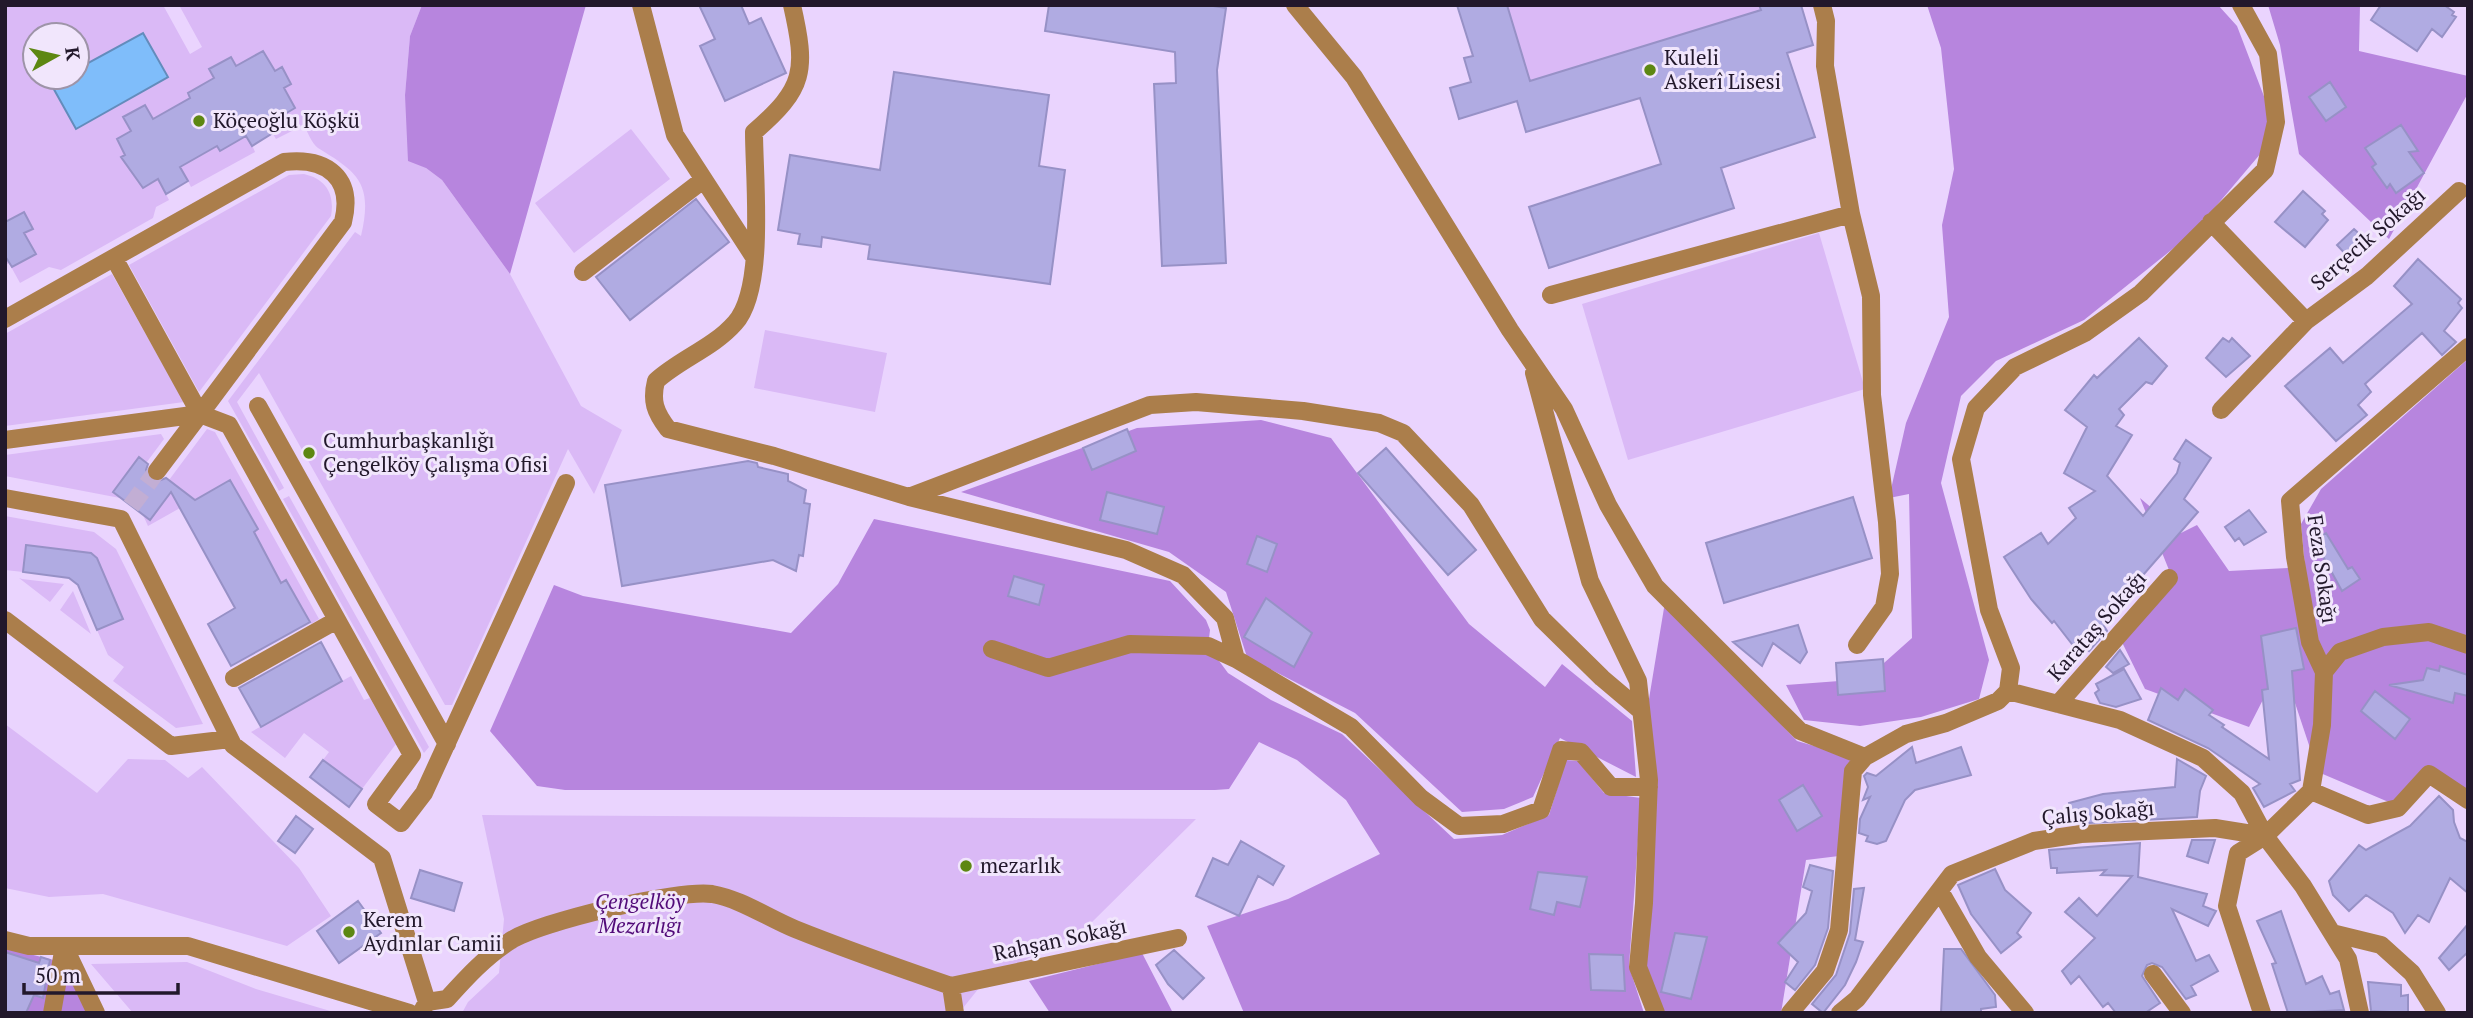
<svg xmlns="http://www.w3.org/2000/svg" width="2473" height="1018" font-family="'PT Serif',serif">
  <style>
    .green { fill: #dab9f6; fill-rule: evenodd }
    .forest { fill: #b785de }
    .water { fill: #7fbdfa; stroke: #638cbc; stroke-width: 2 }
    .building { fill: #b0abe2; stroke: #9791c6; stroke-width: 2 }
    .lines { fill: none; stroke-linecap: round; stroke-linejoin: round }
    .minor-tunnel { stroke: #c2aed4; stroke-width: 18; stroke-dasharray: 18 9; stroke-linecap: butt }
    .minor { stroke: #ab7e4b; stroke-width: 18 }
    .poi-dot { fill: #5d8712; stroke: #f1e6fc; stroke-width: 2.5 }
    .labels { text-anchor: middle; stroke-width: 6; stroke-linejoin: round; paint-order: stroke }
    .poi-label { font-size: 21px; fill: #22182b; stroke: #f1e6fc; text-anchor: start }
    .street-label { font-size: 21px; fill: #22182b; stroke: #f1e6fc }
    .park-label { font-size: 21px; font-style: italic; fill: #520b79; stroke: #f1e6fc }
  </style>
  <rect width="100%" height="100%" fill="#ead4fe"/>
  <path class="green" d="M5,5h158l27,49 12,-7 -23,-42h243l-12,31 -5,59 21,73 16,12 68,94 71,132 41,24 -28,64 -26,-45 -116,256h-7l-186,-332 -22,29 47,86 -5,3 -51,-90 127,-169 6,4c12,-52 -2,-63 -43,-88 -6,-4 -11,-17 -14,-23l-28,14 -3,-5 -21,11 3,7 -64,35 -3,-6 -22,13 3,6 -13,7 -3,11 -92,52 -12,-3 -29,16 -11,-20 -4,2zM35,35h42v42h-42z
    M1507,5h252l2,5 -231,71z
    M631,129l39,50 -96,74 -39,-50z
    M304,174c22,5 31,20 27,42l-132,176 -70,-127 160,-90z
    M1819,233l46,156 -237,71 -46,-156z
    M112,274l72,128 -179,24v-92z
    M765,330l122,23 -12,59 -121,-24z
    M207,429l8,3 104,187 -8,5 -25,-44 -20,11 7,-24 -10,-19 -25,-7 20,-12 -28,-49 -82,46 -5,-11z
    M161,434l3,5 -44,59 -115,-22v-21z
    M289,496l140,251 -5,6 -141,-254z
    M5,516l89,16 22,17 87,175 -27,4 -63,-47 11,-14 -16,-12 -11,-25 26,-11 -26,-61 -6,-5 -65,-8 -3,27 -18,-2z
    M19,578l3,1 42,5 -14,18z
    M73,591l18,43 -31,-24z
    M351,676l13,24 6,-2 26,46 -34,45 -39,-29 6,-8 -25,-19 -19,25 -34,-26z
    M5,724l92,69 31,-34 37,1 23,18 14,-11 97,101 32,48 -44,30 -184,-52 -54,3 -44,-9z
    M482,815l714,4 -108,107 -105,57 -24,30h-497l6,-11 31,-29 5,-54z
    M187,962l69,27 81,24h-204l-42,-49z"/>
  <path class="forest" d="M422,5h164l-76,269 -68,-94 -16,-12 -18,-7 -3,-66 5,-59z
    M1927,5h291l19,21 41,107 -83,98 -111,89 -88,41 -35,35 -20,87 48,177 -10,39 -58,18 -61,9 -56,-6 -18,-35 80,-6 46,-41 -3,-144 -20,4 17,-75 43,-106 -7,-92 12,-56 -13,-121z
    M2268,5h92l-1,46 109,25v17l-79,146 -90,-85 -19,-109z
    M2468,359v427l-3,5 -29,-21 -38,36 -80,-34 -28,-84 -19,-4 -22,43 -104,-38 -30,-61 54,-58 -29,-72 41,35 16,-8 32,46 76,-4 -4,-43 20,-35z
    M1261,420l70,18 138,186 76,63 17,-23 70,57 4,56 -76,-39 -27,59 -29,12 -42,3 -107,-99 -108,-56 -21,-65 -57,-40 -208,-60 176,-64z
    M874,519l296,62 36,39 4,10 -2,16 20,27 43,27 71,34 112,105 48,-4 47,-20 17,-55 12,1 26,32 37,5 -12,168 15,47h-400l-37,-87 81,-27 92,-45 -34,-54 -49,-40 -38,-18 -30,47 -14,1h-650l-28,-4 -47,-55 64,-146 29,11 208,37 47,-49z
    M1665,602l132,139 59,17 -17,98 -33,4 -25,153h-117l-19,-50 3,-258z
    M5,948l61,15 38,50h-99z
    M1142,953l31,60h-123l-21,-32z"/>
  <path class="water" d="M143,33l25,44 -92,52 -25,-45 12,-7h14v-8z"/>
  <path class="building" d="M699,5h42l8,19 12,-6 25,55 -61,28 -25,-55 15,-7z
    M1049,5h158l19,3 -9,62 9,193 -64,3 -8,-182 22,-1 -1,-31 -130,-21z
    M1457,5h50l23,76 231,-71 -2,-5h42l12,40 -26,8 28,84 -94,31 13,40 -185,60 -20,-61 132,-43 -21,-66 -114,34 -9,-31 -58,18 -9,-31 21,-6 -7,-24 9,-2z
    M2381,5h63l10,7 -2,3 4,2 -14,20 -10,-8 -15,22 -46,-31z
    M263,51l12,20 7,-4 9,17 -7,4 11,20 -27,16 5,9 -21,13 -6,-10 -26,15 -3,-5 -37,21 8,14 -22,13 -8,-15 -15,9 -22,-31 4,-2 -8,-16 14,-8 -8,-14 22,-12 8,14 37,-21 -2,-5 26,-15 -5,-9 22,-12 5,9z
    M894,72l155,23 -10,71 26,4 -15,114 -182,-25 2,-14 -48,-8 -1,10 -23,-3 2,-10 -22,-4 12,-75 90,15z
    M2330,82l16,25 -20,14 -17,-24z
    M2401,125l17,26 -9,1 15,21 -28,20 -6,-9 -3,4 -15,-21 4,-3 -11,-16z
    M2303,191l22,20 -3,3 6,6 -23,27 -30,-25z
    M696,199l33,43 -99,78 -34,-43z
    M24,212l9,17 -9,4 12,21 -24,13 -7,-11v-34z
    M2354,229l13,12 -18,17 -12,-13z
    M2418,259l43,40 -3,4 4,5 -18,23 12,11 -14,13 -20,-22 -57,51 6,8 -13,13 9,10 -31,26 -51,-55 45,-38 13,15 69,-59 -18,-18z
    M2139,338l28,28 -15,18 -6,-2 -27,27 5,6 -8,11 16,9 -25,41 36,40 34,-43 3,-10 -6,-4 12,-19 25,18 -27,41 14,13 -75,86 3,3 -22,25 3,5 -18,20 -9,-8 -5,5 -21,-27 -2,2 -21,-24 -27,-42 37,-24 7,11 28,-26 -7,-10 26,-17 -31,-18 23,-46 -22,-17 29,-35 3,3z
    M2223,338l6,4 3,-4 18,18 -24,21 -20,-19z
    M1127,429l9,22 -44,19 -9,-22z
    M1386,448l90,102 -28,25 -90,-102z
    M139,457l9,7 -2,6 4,10 6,2 10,-4 29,22 35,-20 28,49 -4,3 27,51 5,-3 24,42 -79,44 -23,-42 27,-16 -64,-116 -21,28 -37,-28z
    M748,461l9,2 1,4 30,7v7l18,9 -2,13 6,1 -7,52 -4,-1 -3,16 -23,-11 -151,26 -17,-101z
    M1107,492l57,15 -7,27 -57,-14z
    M1853,497l19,61 -148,45 -18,-60z
    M2249,510l17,22 -22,13 -5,-7 -4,3 -10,-14z
    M2326,533l22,36 4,-2 8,12 -18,12 -28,-51z
    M1257,536l20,8 -10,28 -20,-8z
    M26,545l65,8 6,5 26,61 -26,11 -19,-45 -9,-7 -46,-6z
    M1014,576l30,9 -5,20 -31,-9z
    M1266,598l46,35 -18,34 -50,-30z
    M1798,625l9,27 -7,11 -27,-20 -11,23 -29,-24z
    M2296,628l8,41 -12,2 8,109 -10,4 5,7 -31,16 -11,-19 7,-4 -52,-36 -60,-28 13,-32 17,12 7,-11 28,21 -4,5 15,10 -2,2 47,32 -7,-69 6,-1 -7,-53z
    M321,642l21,39 -81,46 -22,-39z
    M2120,650l9,14 -16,9 -7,-6z
    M1883,659l2,32 -47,4 -2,-32z
    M2440,666l28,9v21l-13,-3 -2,10 -64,-18 34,-5 4,-12 12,3z
    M2124,669l17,30 -25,8 -16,-4 -5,-10 4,-3 -3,-6z
    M2375,691l35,28 -15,20 -34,-28z
    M1912,747l4,16 45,-16 10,28 -56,15 -10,10 -19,41 -9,3 -11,-3 2,-5 -9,-3 1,-14 10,-22 -7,3 5,-13 -4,-11 3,-3 9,3z
    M2177,759l29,17 -6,15 -3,26 -125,7 -3,-21 34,-9 72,-7z
    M323,760l39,29 -13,18 -39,-30z
    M1803,785l19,31 -25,15 -18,-31z
    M2439,796l14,14 1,12 6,16 8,4v51l-18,-15 -21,44 -11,-7 -13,18 -12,-20 -27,-18 -17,16 -16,-16 -4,-14 30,-36 7,5 44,-24z
    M296,816l17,13 -18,24 -17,-12z
    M2192,840h23l-7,23 -21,-7z
    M1241,841l43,25 -11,19 -15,-9 -19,40 -43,-20 17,-38 15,7z
    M2140,843l-2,34 69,17 -4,12 13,5 -8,15 -36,-17 24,52 13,-6 9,16 -27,15 5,9 -10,4 -24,-32 -10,-4 -5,2 -5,11 18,27 -15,10h-29l-8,-10 -5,4 -24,-31 -8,8 -9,-13 33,-33 -30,-26 14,-14 18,18 35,-40 -31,-1 5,-5 -49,3v-5h-6l-2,-18z
    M1810,865l23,6 -5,57 -13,37 -20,25 -10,-8 13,-20 -20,-19 28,-30 6,-22 -9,-4z
    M1995,869l10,21 26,23 -14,20 4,4 -20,16 -30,-39 -13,-29z
    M420,870l42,13 -8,28 -43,-13z
    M1538,872l49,5 -7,30 -23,-5 -3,13 -24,-6z
    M1864,888l-9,52 8,2 -7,20 -11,23 -22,28 -11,-9 24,-29 14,-42 4,-44z
    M358,901l23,32 -42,30 -22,-32z
    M2281,911l25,73 16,-8 8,18 9,-3 5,19 -56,3 -16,-49 4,-1 -19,-42z
    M2468,924v28l-19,18 -10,-12z
    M1675,933l32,4 -16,62 -30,-7z
    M1944,949h17l34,46 1,12 -15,2v4h-40z
    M1174,950l30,28 -21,21 -15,-15 -12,-19z
    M5,952l34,11 2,-6 9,3 -7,38 -9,-3 -8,18h-21z
    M1589,954l34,1 2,36 -34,-1z
    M2368,982l33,3v11l7,-1v18l-37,-2z"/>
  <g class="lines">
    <path class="minor-tunnel" d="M131,506l26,-35"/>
    <path class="minor" d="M641,5l34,130 79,122
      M792,5c15,66 13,83 -38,127 0,47 12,157 -19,191 -22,25 -55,36 -79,58 -5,20 -1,31 12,48l106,27 135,41 241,-92 46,-3 107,9 76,12 24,10 68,72 71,114 60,59 39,33
      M1295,5l59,72 156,253 54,79 44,96 47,81 145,145 65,26
      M1822,5l4,16 -1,45 26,148
      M2211,222l95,99 -85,89
      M114,258l86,156
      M583,272l120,-92
      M1551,295l300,-81 20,82 1,99 15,127 3,52 -6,33 -27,38
      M5,319l279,-157c43,-5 70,16 59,60l-143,192 -195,26
      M2306,321l61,-45 92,-85
      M1534,373l56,208 48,100 11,99 -5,123 -6,64 18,46
      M258,406l189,338
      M157,471l43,-57 29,11 183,330 -36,49 25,19 23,-30 142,-310
      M909,497l217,53 57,25 42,43 11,41
      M5,498l116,21
      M121,519l112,226 149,113 45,144 -6,11
      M5,620l166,126 59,-7
      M992,649l56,19 82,-24 78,2 28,13 115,68 70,71 38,28 44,-2 38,-14 20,-60 20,2 30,35h38
      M2324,672l16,-20 43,-15 46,-5 39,13
      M234,678l103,-58
      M2008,691l112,29 83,38 39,35 23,43 38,50 45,73 12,54
      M2058,704l111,-126
      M2311,791l11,-66 2,-53 -14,-30 -15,-85 -5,-56 178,-154
      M1940,891l38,66 47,56
      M2332,933l49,12 31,28 25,40
      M5,940l24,6h159l222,67
      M64,946l32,67
      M2153,974l29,39
      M951,986l227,-48
      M427,1002l20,-3c19,-21 38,-42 63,-58 28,-19 168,-52 202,-47 29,5 56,24 83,35 52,21 104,39 156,57l4,27
      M52,1013l12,-67
      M1790,1013l35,-42 14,-41 14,-159 12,-14 41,-23 40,-11 52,-22 10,-10 3,-23 -22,-58 -28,-151 15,-51 39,-41 70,-34 56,-40 124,-123 11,-48 -8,-68 -27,-49
      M1840,1013l17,-14 95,-125 82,-33 47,-7 134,-6 50,8
      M2262,1013l-35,-107 11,-53 27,-17 46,-45 57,24 30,-7 31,-34 39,26"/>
  </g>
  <g class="poi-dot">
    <circle cx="1650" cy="70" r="7"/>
    <circle cx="199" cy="121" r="7"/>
    <circle cx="309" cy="453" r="7"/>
    <circle cx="966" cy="866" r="7"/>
    <circle cx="349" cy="932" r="7"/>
  </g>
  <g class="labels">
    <g class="poi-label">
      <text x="1664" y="65">Kuleli<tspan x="1664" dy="24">Askerî Lisesi</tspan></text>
      <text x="213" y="128">Köçeoğlu Köşkü</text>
      <text x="323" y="448">Cumhurbaşkanlığı<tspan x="323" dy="24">Çengelköy Çalışma Ofisi</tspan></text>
      <text x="980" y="873">mezarlık</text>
      <text x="363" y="927">Kerem<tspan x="363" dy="24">Aydınlar Camii</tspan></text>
    </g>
    <g class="street-label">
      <text transform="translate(2368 239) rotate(-41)" y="7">Serçecik Sokağı</text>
      <text transform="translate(2322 569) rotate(82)" y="7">Feza Sokağı</text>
      <text transform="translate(2097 626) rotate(-49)" y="7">Karataş Sokağı</text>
      <text transform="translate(2098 813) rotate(-5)" y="7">Çalış Sokağı</text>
      <text transform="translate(1060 940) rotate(-12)" y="7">Rahşan Sokağı</text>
    </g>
    <g class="park-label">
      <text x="640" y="909">Çengelköy<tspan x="640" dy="24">Mezarlığı</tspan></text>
    </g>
  </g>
  <rect width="2473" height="1018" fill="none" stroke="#22182b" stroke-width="14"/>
  <g transform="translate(56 56) rotate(82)"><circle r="33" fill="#f1e6fc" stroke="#9e94a8" stroke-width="2"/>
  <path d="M0-5L12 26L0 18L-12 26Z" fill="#5d8712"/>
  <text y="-10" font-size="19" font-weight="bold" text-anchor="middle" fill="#22182b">K</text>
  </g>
  <path d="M24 983v10h154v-10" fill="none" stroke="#22182b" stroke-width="3.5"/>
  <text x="35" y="983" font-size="21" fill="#22182b" stroke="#f1e6fc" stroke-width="5" paint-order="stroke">50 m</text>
</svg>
